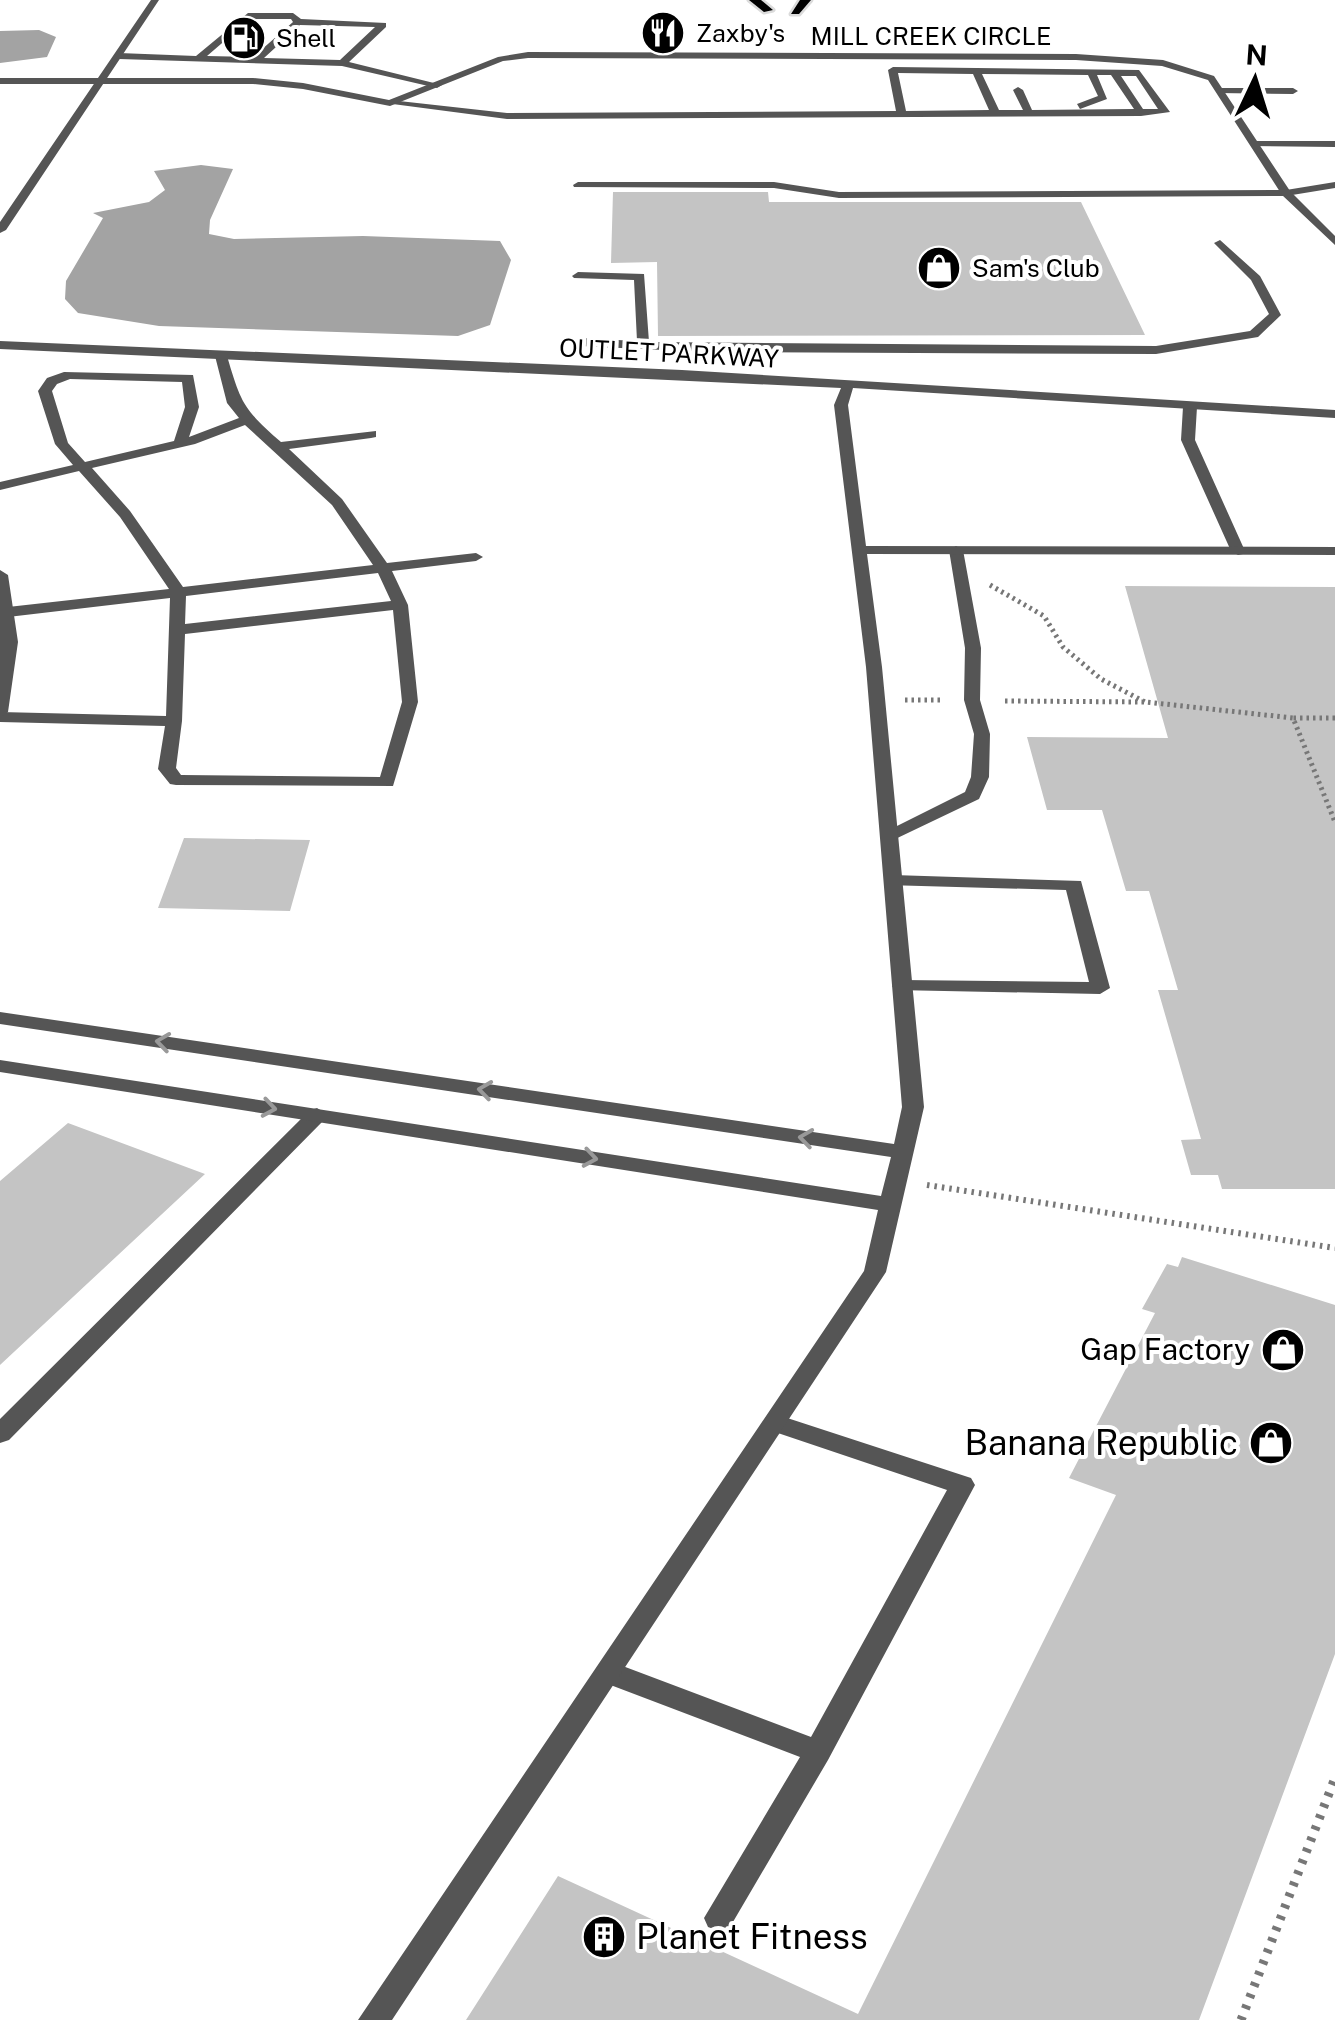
<svg xmlns="http://www.w3.org/2000/svg" width="1335" height="2020" font-family="'Public Sans',sans-serif">
  <style>
    .water { fill: #a3a3a3 }
    .building { fill: #c4c4c4 }
    .lines { fill: none; stroke-linecap: round; stroke-linejoin: round }
    .primary-casing { stroke: #dbdbdb; stroke-width: 5 }
    .path-far2 { stroke: #777; stroke-width: 5; stroke-dasharray: 2.5 4; stroke-linecap: butt }
    .path-far1 { stroke: #777; stroke-width: 6; stroke-dasharray: 2.5 5; stroke-linecap: butt }
    .path { stroke: #777; stroke-width: 9; stroke-dasharray: 4 8; stroke-linecap: butt }
    .service { fill: #555; fill-rule: evenodd }
    .minor { fill: #555; fill-rule: evenodd }
    .tertiary { fill: #555; fill-rule: evenodd }
    .primary { fill: #000; fill-rule: evenodd }
    .oneway { stroke: #999 }
    .labels { text-anchor: middle; stroke-width: 8; stroke-linejoin: round; paint-order: stroke }
    .far-poi-label { font-size: 25px; fill: #000; stroke: #fff; text-anchor: start }
    .far-street-label { font-size: 25px; fill: #000; stroke: #fff }
    .poi-label { font-size: 30px; fill: #000; stroke: #fff; text-anchor: end }
    .near-poi-label { font-size: 35px; fill: #000; stroke: #fff; text-anchor: end }
  </style>
  <rect width="100%" height="100%" fill="#fff"/>
  <path class="water" d="M39,30l17,7 -9,20 -47,6v-32z
    M201,165l32,4 -23,51 -1,14 25,5 129,-3 137,5 11,19 -21,65 -32,11 -299,-10 -81,-13 -13,-14 1,-18 37,-63 -10,-5 56,-11 16,-12 -11,-19z"/>
  <path class="building" d="M613,192h155l1,10h312l64,133 -487,1 -1,-74 -46,1z
    M1125,586l210,1v602h-113l-4,-14h-27l-10,-35 20,-1 -43,-149h20l-29,-99h-23l-24,-81h-55l-20,-73 141,1z
    M184,838l126,2 -20,71 -132,-3z
    M68,1123l137,51 -205,191v-184z
    M1182,1257l153,48v349l-136,366h-733l92,-144 300,138 258,-519 -47,-17 86,-165 -13,-4 25,-45 11,3z"/>
  <g class="lines">
    <g class="primary-casing">
      <path id="primary" d="M749,0h12l12,10 -9,2z
        M800,0h11l-12,14h-8z"/>
    </g>
    <path class="path-far2" d="M990,585l54,31 19,31 38,32 44,23
      M905,700h37
      M1005,701l141,1 147,16
      M1335,718h-42l42,104"/>
    <path class="path-far1" d="M927,1185l408,63"/>
    <path class="path" d="M1241,2020l94,-242"/>
    <path class="service" d="M248,13h45l8,6 85,4v4l-37,35 93,23 -5,3 -95,-22 -223,-7 -5,-3 5,-3 77,3zM250,19h41l2,3 -40,35 -46,-1zM300,25l75,2 -35,33 -76,-2z
      M893,67l246,3 31,42 -29,4 -634,3 -122,-16 5,-3 117,13 389,-2 -8,-41zM898,73l75,1 16,36 -83,1zM982,74l106,1 10,21 -21,8 3,5 27,-10 -10,-24h14l23,34 -102,1 -9,-20 -5,-3 -5,3 10,20h-24zM1121,76h15l22,33h-15z
      M1221,88h72l5,3 -5,3 -75,-1z
      M1255,141h80v6l-84,-1z
      M578,182h196l65,10 447,-2 49,-8v6l-49,8 -447,2 -65,-10 -200,-1 -1,-2z
      M1220,240l40,36 21,39 -23,22 -102,17 -450,-2 -128,-6 -6,-4 6,-4 59,3 -3,-61 -60,-2 -2,-2 6,-4 66,2 5,68 507,4 94,-15 19,-17 -18,-34 -37,-37z
      M221,352l6,4c14,47 16,53 54,86l95,-11v6l-5,1 -82,11 53,50 45,64 89,-10 7,4 -7,4 -84,10 16,34 10,97 -25,84 -217,-1 -6,-1 -12,-15 7,-43 -165,-4v-10l166,4 4,-118 -162,19 -8,-5 8,-5 161,-18 -49,-72 -41,-46 -79,19v-8l73,-17 -18,-21 -17,-53 9,-13 17,-6 129,3 6,32 -10,30 50,-19 -12,-15 -12,-47zM70,379l112,3 3,25 -11,34 -89,21 -17,-19 -16,-52 5,-7zM245,425l87,80 41,60 -190,22 -53,-76 -38,-43 103,-24zM378,573l13,28 -206,23 1,-28zM393,610l9,92 -22,75 -199,-2 -5,-7 6,-47 3,-87z
      M1190,403l7,4 -2,33 50,111 -2,3 -5,1 -7,-4 -50,-111 2,-33z
      M956,546l7,4 18,98 -1,52 10,34 -1,43 -10,22 -90,43 -9,-5 3,-4 82,-41 6,-15 3,-43 -10,-34 1,-52 -16,-98z
      M893,875l188,6 29,107 -10,6 -205,-4 -3,-4 10,-6 187,2 -23,-92 -180,-5 -2,-4 2,-4z
      M317,1108l11,7 -4,5 -315,320 -9,3v-24l310,-309z
      M775,1414l196,64 4,7 -147,275 -98,167 -11,4 -11,-4 -4,-9 96,-161 -200,-76 -4,-8 4,-8 10,-3 10,3 191,72 136,-247 -181,-61 -3,-6 3,-6z"/>
    <path class="minor" d="M528,52l548,2 87,6 51,16 76,115 45,45v9l-53,-50 -74,-115 -46,-14 -86,-6 -548,-2 -25,3 -113,45 -87,-17 -50,-5h-253v-6h253l50,5 86,17 109,-43z
      M0,341l682,29 653,40v8l-482,-30 -5,17 18,141 469,1v8l-468,-1 15,113 42,440 -38,165 -494,748h-34l506,-749 14,-61 -878,-138v-12l881,136 10,-39 -891,-133v-12l894,132 8,-37 -36,-440 -32,-262 7,-17 -841,-39z"/>
    <path class="tertiary" d="M151,0h8l-153,230 -6,3v-11z
      M0,570l8,5 10,67 -10,70 -8,5z"/>
    <use href="#primary" class="primary"/>
  </g>
  <defs><path id="oneway-chevron" d="M-2-3.5L2.5 0L-2 3.5" fill="none" stroke-width="1.6" stroke-linecap="round" stroke-linejoin="round" transform="scale(2.5)"/></defs>
  <g class="oneway">
    <use href="#oneway-chevron" transform="translate(163 1042) rotate(-172)"/>
    <use href="#oneway-chevron" transform="translate(485 1090) rotate(-172)"/>
    <use href="#oneway-chevron" transform="translate(269 1108) rotate(9)"/>
    <use href="#oneway-chevron" transform="translate(806 1138) rotate(-172)"/>
    <use href="#oneway-chevron" transform="translate(590 1158) rotate(9)"/>
  </g>
  <defs>
    <g id="restaurant-disc" transform="scale(2.25)"><circle r="9.5" fill="#000" stroke="#fff"/><path d="M-5-6h1v4h1v-4h1v4h1v-4h1v5L-1.5 .5V6h-2V.5L-5-1ZM5-6V6H3V1.5H1.5Q1.5-4 5-6Z" fill="#fff"/></g>
    <g id="fuel-disc" transform="scale(2.25)"><circle r="9.5" fill="#000" stroke="#fff"/><path d="M-5.5-6h7V0h2V4h1.3V-2.5L3-4.5l.8-.8L6-3V5H2.5V1h-1V6h-7ZM-4.2-4.7v3.2H.2V-4.7Z" fill="#fff"/></g>
    <g id="shop-disc" transform="scale(2.25)"><circle r="9.5" fill="#000" stroke="#fff"/><path d="M-5-2.5h2.3a2.7 3.5 0 0 1 5.4 0H5L5.5 6h-11ZM-1.5-2.5h3a1.5 2.3 0 0 0-3 0Z" fill="#fff"/></g>
    <g id="building-disc" transform="scale(2.25)"><circle r="9.5" fill="#000" stroke="#fff"/><path d="M-4-6H4V6H1V3H-1V6H-4ZM-2.5-4.3h1.7v1.8h-1.7ZM.8-4.3h1.7v1.8H.8ZM-2.5-1h1.7V.8h-1.7ZM.8-1h1.7V.8H.8Z" fill="#fff"/></g>
  </defs>
  <g fill-rule="evenodd">
    <use href="#restaurant-disc" x="663" y="33"/>
    <use href="#fuel-disc" x="244" y="38"/>
    <use href="#shop-disc" x="939" y="268"/>
    <use href="#shop-disc" x="1283" y="1350"/>
    <use href="#shop-disc" x="1271" y="1443"/>
    <use href="#building-disc" x="604" y="1937"/>
  </g>
  <g class="labels">
    <g class="far-poi-label">
      <text x="696" y="42">Zaxby's</text>
      <text x="276" y="47">Shell</text>
      <text x="972" y="277">Sam's Club</text>
    </g>
    <g class="far-street-label">
      <text x="931" y="45">MILL CREEK CIRCLE</text>
      <text transform="translate(669 353) rotate(3)" y="9">OUTLET PARKWAY</text>
    </g>
    <g class="poi-label">
      <text x="1250" y="1360">Gap Factory</text>
    </g>
    <g class="near-poi-label">
      <text x="1238" y="1455">Banana Republic</text>
      <text x="636" y="1949" text-anchor="start">Planet Fitness</text>
    </g>
  </g>
  <g transform="translate(1255 80) rotate(4)" stroke="#ffffff" stroke-width="8" paint-order="stroke">
  <path d="M0-8L18 38L0 25L-18 38Z" fill="#000000"/>
  <text y="-15" font-size="28" font-weight="bold" text-anchor="middle" fill="#000000">N</text>
  </g>
</svg>
